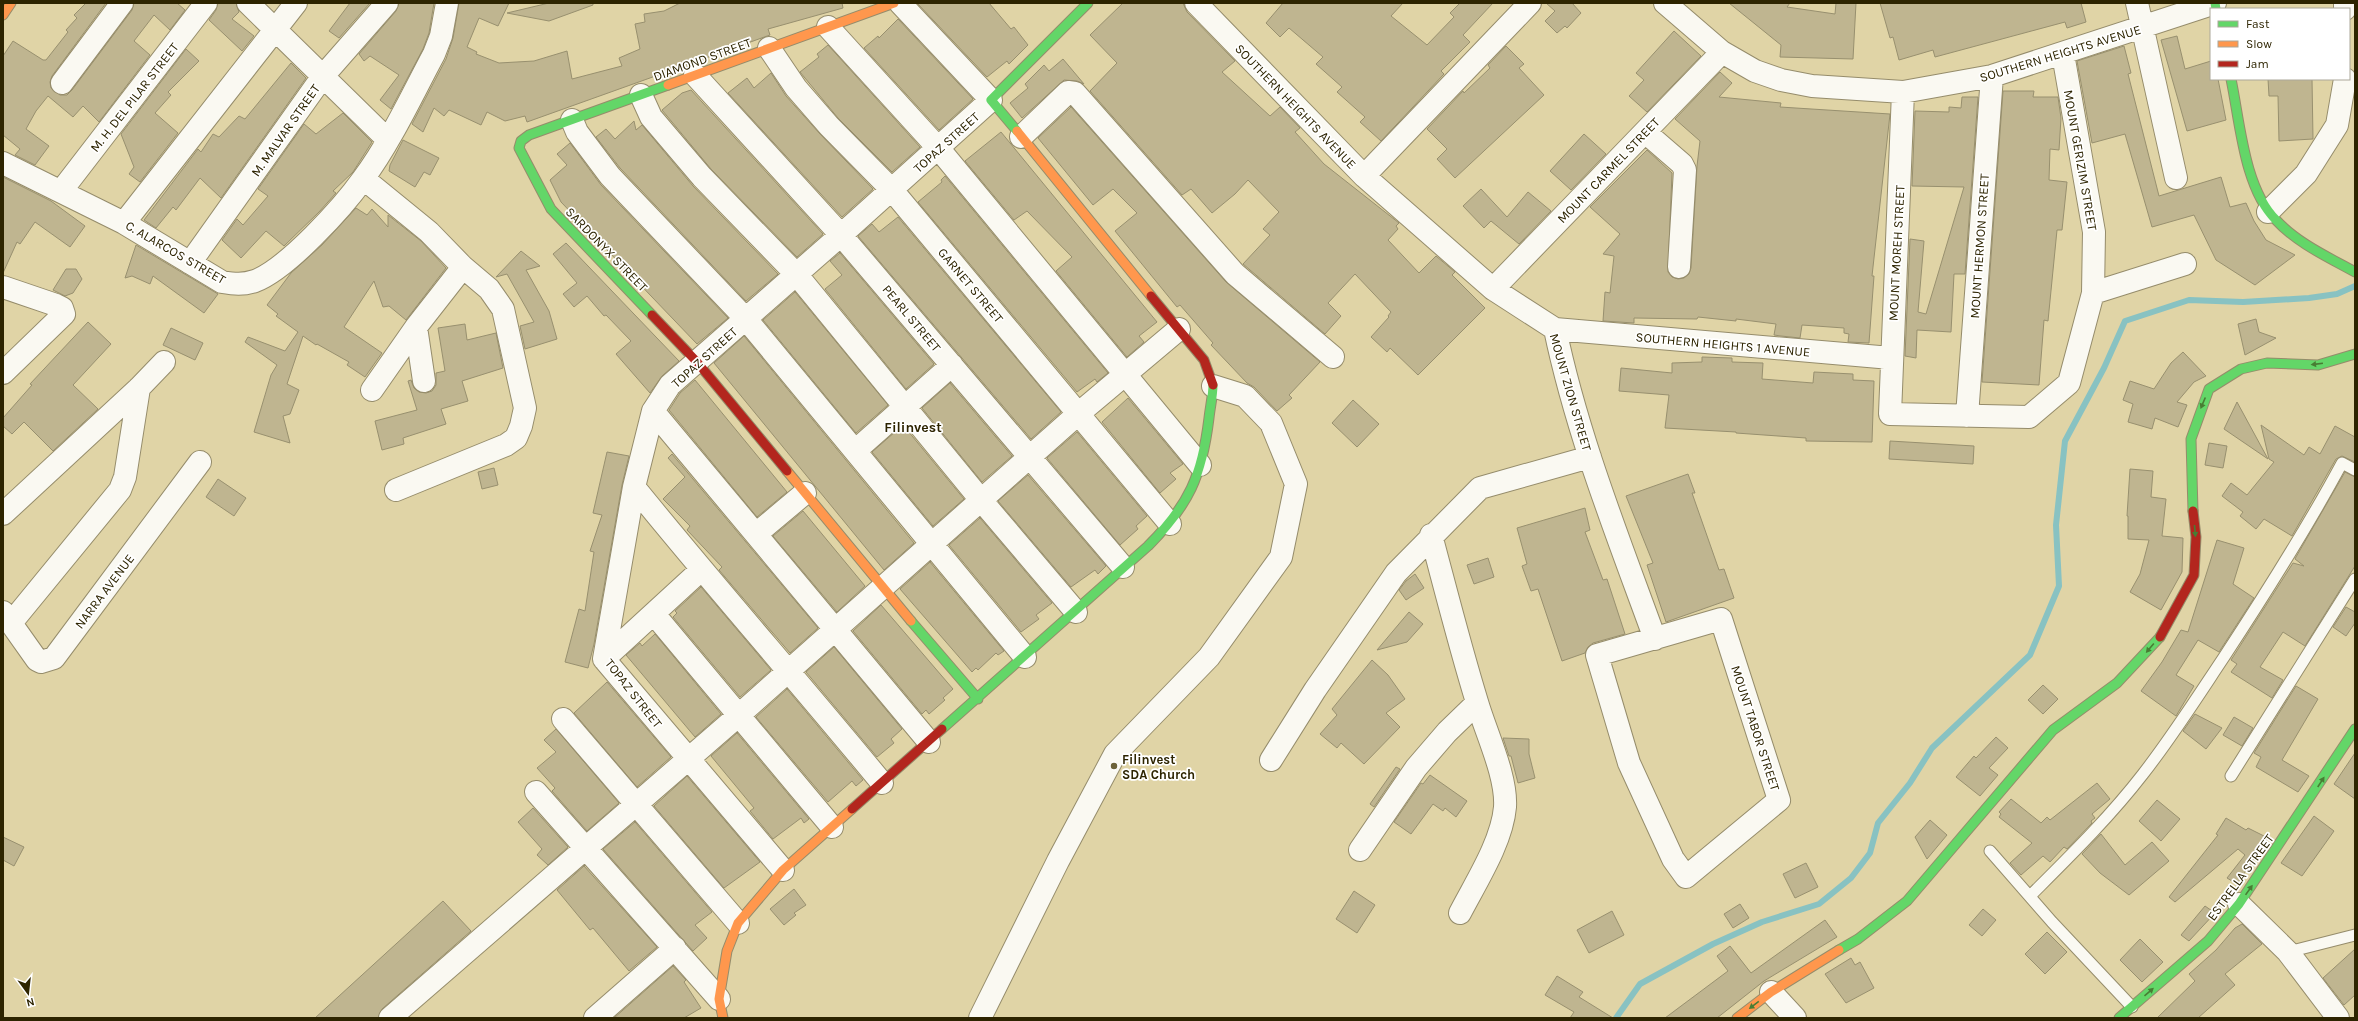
<svg xmlns="http://www.w3.org/2000/svg" width="2358" height="1021" font-family="Karla,sans-serif">
  <style>
    .lines { fill: none; stroke-linecap: round; stroke-linejoin: round }
    .stream { stroke: #88c2c2; stroke-width: 6 }
    .building { fill: #bfb590; stroke: #98906f }
    .lane-casing { stroke: #958c6b; stroke-width: 13 }
    .street-casing { stroke: #958c6b; stroke-width: 24 }
    .fast-casing { stroke: #958c6b; stroke-width: 11 }
    .slow-casing { stroke: #958c6b; stroke-width: 11 }
    .jam-casing { stroke: #958c6b; stroke-width: 11 }
    .lane { stroke: #faf9f2; stroke-width: 11 }
    .street { stroke: #faf9f2; stroke-width: 22 }
    .fast { stroke: #63d668; stroke-width: 9 }
    .slow { stroke: #ff974d; stroke-width: 9 }
    .jam { stroke: #b3261e; stroke-width: 9 }
    .oneway { fill: #487d34 }
    .poi-dot { fill: #6c623a; stroke: #fff; stroke-width: 1.5 }
    .labels { text-anchor: middle; stroke-width: 3.5; stroke-linejoin: round; paint-order: stroke }
    .street-label { font-size: 13px; fill: #2d2400; stroke: #fff }
    .poi-label { font-size: 13px; font-weight: bold; fill: #2d2400; stroke: #fff; text-anchor: start }
    .neighbourhood-label { font-size: 14px; font-weight: bold; fill: #2d2400; stroke: #fff }
  </style>
  <rect width="100%" height="100%" fill="#e0d4a6"/>
  <g class="lines">
    <path class="stream" d="M1616,1018l24,-34 73,-40 49,-22 57,-18 32,-26 19,-25 8,-30 32,-40 22,-35 98,-93 29,-69 -3,-61 9,-84 39,-73 21,-47 64,-21 54,2 66,-4 28,-4 18,-8"/>
  </g>
  <path class="building" d="M86,3h20l-54,73 -2,6 1,6 9,7h7l5,-5 60,-80 2,-7h43l8,7 -15,20 -16,-15 -20,26 16,14 -51,67 -16,-16 -10,11 -25,-21 -12,15 -10,18 23,17 -14,19 -20,-10 5,-6 -17,-14v-79l10,-15 30,19h3l22,-28 -2,-2 11,-12 -3,-3z
    M218,3h18l3,9 -7,7 22,17 -12,15 -33,-31 7,-10z
    M350,3h20l-31,35 -10,-7z
    M399,3h35l-5,30 -6,16 -32,60 -11,-9 19,-25 -29,-19 -6,5 -5,-7 37,-43z
    M459,3h50l-11,23 -19,-8 -12,29 10,5 -1,2 23,9 35,-2 33,-10 5,28 50,-13 -3,-8 21,-9 -5,-25 10,-2 -1,-8 20,-3 16,-8h162l1,5 -75,21 2,6 -243,87 -2,-6 -20,5 -18,-9 -6,13 -32,-15 -5,6 -10,-8 -11,24 -11,-8 34,-65 7,-21z
    M549,3h44v2l-44,16 -42,-8z
    M917,3h72l22,26 3,-2 14,18 -19,19 -2,-3 -20,16z
    M1123,3h60l4,9 48,49 -13,11 48,44 10,-9 20,21 -5,4 29,32 75,59 -3,3 2,3 -10,11 31,33 17,-17 19,16 -3,3 33,33 -67,67 -28,-27 -3,4 -16,-15 18,-20 -1,-1 3,-4 -36,-38 -27,29 13,13 -16,18 -82,-70 27,-29 -7,-6 16,-17 -31,-32 -13,14 -23,19 -21,-24 -9,6 -92,-104 27,-28 -27,-28z
    M1283,3h120l-12,13 36,29 27,-28 -4,-4 10,-10h33l-30,32 7,7 -29,29 3,3 -63,67 -21,-19 5,-5 -28,-25 5,-5 -26,-23 7,-7 -34,-29 -9,9 -14,-14z
    M1546,3h26l9,10 -14,15 -2,-2 -8,7 -12,-12 10,-10z
    M1729,3h61l-3,4 48,7 1,-11h20l-3,56 -73,-2 1,-12z
    M1880,3h201l5,19 -19,6 -2,-6 -130,35 -2,-7 -34,10 -6,-23 -3,1z
    M898,19l75,80 -34,31 -75,-82 14,-12 1,2z
    M1674,31l27,25 -54,56 -18,-16 15,-16 -8,-7z
    M2177,36l8,33 26,-8v18h7l8,41 -39,11 -26,-91z
    M828,45l92,102 -28,25 -54,-54 -38,-46 19,-15 -2,-3z
    M1506,46l18,18 -5,4 25,27 -89,83 -18,-19 10,-10 -20,-20 36,-38 1,2 26,-25 -2,-3z
    M2124,46l7,27 -3,1 31,122 62,-19 9,30 16,-4 8,18 12,19 29,15 -40,30 -39,-25 -22,-45 -42,12 -27,-93 -33,9 -15,-82z
    M186,49l13,12 -31,31 3,3 -16,18 23,20 -38,49 -11,-8 5,-7 -13,-33z
    M1063,59l21,25 -7,-3 -13,-1 -42,38 -12,-15 18,-15 -3,-4 19,-19 5,6z
    M291,63l15,15 -85,120 -21,-20 -24,32 -3,-3 -17,21 -12,-8 54,-71 3,3 12,-18 6,3 20,-21 6,3z
    M1720,72l12,11 -13,14 62,6 -1,4 110,7 -18,162h2l-5,67 -21,-1 1,-8 -5,-1v-5l-42,-3 -2,13 -19,-2 -7,-1 2,-11 -40,-5v2l-38,-4 -1,2 -63,-1v5l-31,-2 2,-29 5,1 4,-37 -11,-2 17,-20 -30,-27 57,-57 25,23 -4,99 4,5 6,2 6,-1 5,-4 2,-6 6,-102 3,-25 -25,-22z
    M771,73l15,23 34,38 53,55 -31,28 -114,-124 19,-15 7,10z
    M2268,79h44l1,60 -34,2 -1,-45h-9z
    M691,90l132,144 -26,23 -86,-88 -49,-59 20,-17z
    M2003,91h31l-1,6h25l3,21 -2,32 -9,-1 -1,31 18,2 -5,48h-5l-9,91 -4,-1 -5,65 -57,-3z
    M1962,97h16l-13,177h-11l-3,58 -34,-2 -1,28 -11,-2 5,-117 14,2 -6,71 8,2 38,-127 -52,-1 3,-75 34,1v-5l12,1z
    M1071,107l155,175 94,80 -31,33 3,3 -15,13 -23,-24 -7,-4 -36,-38 2,-2 -33,-38 -3,2 -62,-76 22,-18 -24,-24 -20,16 -55,-67z
    M343,113l29,29 -19,30 -20,19 3,2 -17,19 -35,34 -18,-15 -25,27 -19,-18 15,-21 6,6 25,-29 -10,-7 46,-65 12,10z
    M634,121l2,9 6,-5 51,61 85,88 -32,27 -126,-133 -24,-31 10,-8 9,10z
    M1001,132l156,190 -18,14 5,6 -17,15 -71,-86 16,-14 -45,-46 -13,9 -49,-59z
    M1584,134l22,20 -35,36 -21,-19z
    M403,140l36,18 -9,17 -6,-3 -9,15 -26,-16 1,-6z
    M570,143l31,42 127,133 -31,26 -136,-142 -11,-22 17,-15 -10,-11z
    M945,176l163,197 -11,9 -2,-3 -18,13 -159,-190 24,-20 -1,-2z
    M3,177l48,24 34,25 -15,21 -35,-25 -15,22 -3,-2 -14,31z
    M1481,189l26,28 21,-25 23,19 -32,33 -28,-23 -7,7 -21,-22z
    M356,208l11,7 5,-6 16,18v-12l33,26 25,27 -40,52 -17,-14 -6,1 -9,-26 -30,46 38,26 -17,24 -18,-12 2,-3 -32,-18 -1,1 -13,-9 -16,48 12,6 -9,24 -7,2 7,27 -36,-11 17,-57 6,-10 -32,-23 3,-5 37,14 13,-19 -22,-16 2,-2 -11,-9 24,-32 31,-28z
    M898,217l163,195 -30,27 -173,-203 14,-12 7,8z
    M566,243l113,118 -17,15 -12,17 -34,-39 15,-13 -25,-26 -2,1 -17,-20 -13,11 -11,-13 14,-11 -24,-29z
    M136,245l82,49 -14,19 -51,-37 -3,8 -18,-8 -7,2z
    M521,251l19,15 -14,4 23,41 8,28 -32,10 -5,-23 14,-4 -27,-48 -11,3z
    M840,253l94,111 -28,25 -81,-100 17,-14 -12,-14z
    M66,269h10l6,10 -9,14 -8,3 -12,-6z
    M795,292l93,113 -32,28 -93,-113z
    M2256,319l3,13 17,6 -31,17 -7,-31z
    M88,322l23,22 -38,41 25,24 -45,42 -29,-29 -12,12 -9,-8v-8l29,-33 -2,-1z
    M465,324l2,16 29,-7 7,35 -41,13 6,20 -27,8 5,15 -43,14 1,6 -22,6 -7,-29 42,-11 -9,-29 3,-1 3,8 5,4 7,1 6,-2 4,-6v-12l9,-2 -7,-43z
    M171,328l32,15 -8,17 -32,-15z
    M744,336l170,207 -30,27 -170,-207z
    M2183,352l23,24 -12,6 -17,20 10,3 -9,22 -23,-9 -3,11 -24,-7 5,-18 -10,-4 7,-19 24,8 17,-26z
    M1702,357l30,1v4l31,1 -1,16 51,4 1,-11 39,2v6l21,1 -2,61 -66,-1v-3l-70,-5v-1l-71,-4 4,-33 -50,-4 2,-23 51,5v-10l30,-1z
    M695,380l92,112 -30,25 -88,-107 11,-17z
    M950,383l62,73 -30,26 -60,-74z
    M1128,398l55,66 -13,9 6,6 -16,14 -58,-71z
    M1353,400l26,24 -22,23 -25,-24z
    M2237,402l31,57 -44,-30z
    M903,425l61,74 -31,27 -61,-74z
    M2261,425l43,30 5,-8 11,7 15,-28 20,11v25l-13,-6 -6,3 -44,77 -28,-17 -8,10 -16,-13 3,-4 -21,-16 9,-13 16,12 27,-33 -5,-3z
    M1077,432l70,84 -11,10 2,3 -18,16 -73,-87z
    M1890,441l84,5 -1,18 -84,-5z
    M2209,443l18,3 -4,22 -18,-3z
    M607,452l22,4 -7,29 -28,159 -6,24 -23,-6 14,-53 6,2 9,-59 -4,-1 12,-36 -9,-2z
    M672,454l146,174 -28,25 -71,-83 3,-3 -35,-37 3,-4 -27,-27 22,-22 -17,-19z
    M494,468l4,17 -16,4 -4,-17z
    M2130,469l23,2 -2,26 15,2 -4,37 21,2 -1,34 -21,38 -31,-18 10,-18 9,-34 -21,-1v-23h-1z
    M2345,472l10,5v89l-50,80 -22,-14 -23,35 23,13 -11,18 -41,-26 6,-8 -6,-4 62,-97 11,3 -9,-7 1,-2z
    M1688,474l7,19h-3l27,77 5,-1 10,29 -68,24 -19,-57 6,-2 -27,-67z
    M1028,475l78,91 -8,8 -3,-4 -24,17 -73,-86z
    M218,479l28,19 -12,18 -28,-19z
    M1585,508l5,22 -5,2 18,48 4,-1 18,55 -32,9 -5,4 -3,6 -23,8 -24,-72 -7,2 -9,-25 5,-2 -10,-36z
    M803,511l62,75 -28,26 -64,-76z
    M980,518l72,85 -16,12 3,4 -18,13 -72,-87z
    M2217,540l27,8 -11,36 21,14 -35,54 -21,-12 -22,35 18,11 -18,30 -35,-25 21,-29 19,-32 7,2z
    M1488,558l6,19 -20,7 -7,-19z
    M930,562l74,89 -6,4 -2,-2 -18,17 -2,-2 -4,4 -72,-83z
    M1415,574l9,14 -18,12 -7,-10 7,-9z
    M701,587l70,83 -31,27 -67,-80 4,-4 -2,-2z
    M881,605l72,84 -10,9 2,2 -16,14 -3,-4 -4,4 -69,-83z
    M2346,607l9,5v11l-9,13 -13,-9z
    M1409,612l14,12 -16,18 -30,8z
    M655,634l66,80 -26,23 -69,-82 14,-12 2,3z
    M834,647l68,82 -11,10 3,4 -17,14 -71,-85z
    M1372,660l16,15 17,24 -19,14 14,14 -36,37 -23,-21 -4,5 -17,-14 17,-19 -5,-6z
    M607,682l64,75 -34,30 -63,-74z
    M2043,685l15,14 -15,15 -15,-14z
    M2296,686l22,13 -36,61 27,16 -11,16 -42,-25 5,-10 -7,-4z
    M787,689l76,91 -7,6 -4,-5 -24,21 -72,-85z
    M2195,714l27,14 -16,21 -23,-18z
    M2234,717l19,11 -11,18 -19,-11z
    M556,729l63,74 -32,28 -35,-40 3,-3 -18,-20 19,-16 -12,-12z
    M737,733l72,86 -5,4 -3,-5 -28,21 -23,-28 4,-3 -43,-52z
    M1996,737l12,11 -19,20 9,7 -18,21 -24,-19 18,-21 2,2z
    M1503,738l26,1v15l6,24 -17,5 -7,-27h-2z
    M2355,753v46l-21,-15z
    M1396,767l4,2 -26,38 -4,-3z
    M1430,775l37,26 -11,16 -11,-9 -2,3 -10,-7 -22,30 -17,-12 27,-39 2,1z
    M687,776l73,86 -36,26 -70,-82z
    M2097,783l13,16 -18,15 3,4 -4,3 1,2 -25,26 -3,-2 -14,15 -7,-6 -22,19 -11,-12 22,-20 -33,-26 2,-3 -2,-2 12,-13 30,24 6,-6 3,3z
    M2157,800l23,19 -19,22 -22,-20z
    M533,808l35,39 -20,18 -11,-10 5,-6 -24,-27z
    M2314,816l20,15 -32,45 -21,-13z
    M2226,818l20,12 2,-2 20,10 -31,46 -10,-6 18,-23 -7,-6 -63,53 -6,-5 49,-62 -2,-1z
    M1930,820l17,15 -20,24 -12,-22z
    M635,822l77,90 -17,13 12,13 -14,13 -90,-102z
    M2101,834l24,31 27,-23 17,19 -40,34 -29,-22 -18,-19z
    M3,837l21,10 -10,19 -11,-6z
    M1806,863l12,24 -23,11 -12,-24z
    M584,866l73,81 -28,24 -36,-43 -3,2 -33,-40z
    M794,889l12,16 -12,8 2,2 -12,10 -14,-16z
    M1354,891l21,14 -18,28 -21,-14z
    M443,901l28,30 -89,78 -4,9h-63z
    M1740,904l9,14 -16,10 -9,-14z
    M2205,906l10,7 -26,28 -8,-6z
    M1983,909l13,11 -14,16 -13,-11z
    M1612,911l12,24 -35,18 -12,-23z
    M1825,920l12,17 -73,44 -47,37h-52l63,-47 -11,-15 13,-10 21,27z
    M2242,924l20,20 -37,30 10,11 -37,33h-41l38,-37 -6,-7 27,-24 19,-22z
    M2047,932l20,20 -22,22 -20,-20z
    M2140,939l23,23 -21,20 -22,-22z
    M2355,949v46l-11,10 -21,-27z
    M1851,958l4,7 5,-3 14,26 -28,15 -21,-29z
    M673,966l13,14 -2,2 17,26 -17,10h-70z
    M1557,976l26,16 -4,5 34,21h-43l4,-6 -29,-17z"/>
  <g class="lines">
    <g class="lane-casing">
      <path id="lane" d="M2231,776l124,-197
        M1990,851l62,71 80,85
        M2030,896c39,-39 79,-78 113,-122 29,-37 55,-78 81,-117 42,-64 82,-127 118,-194l13,7
        M2288,952l67,-17"/>
    </g>
    <g class="street-casing">
      <path id="street" d="M248,3l139,136
        M1196,3l168,173 166,-173
        M1665,3l57,49 33,19 26,9 31,6 91,6 89,-16 223,-73
        M2137,3l39,175
        M2345,3v6
        M828,27l111,122 261,316
        M769,48l27,40 33,38 63,64 278,334
        M695,75l146,160 282,332
        M62,83l60,-80
        M1903,92l-13,322 139,3 40,-34 24,-90 1,-61 -31,-178
        M641,95l10,22 51,60 95,98 184,225 95,112
        M572,120l5,12 33,44 136,143 279,338
        M1645,132l37,32 3,6 -6,97
        M1021,137l47,-45 7,1 160,181 98,83
        M3,163l121,60 98,59c12,2 21,3 33,-1 32,-12 88,-74 108,-102 28,-38 49,-84 71,-125l7,-18 6,-33
        M1364,176l129,113 62,40c22,106 63,208 100,310
        M364,179l65,53 34,35 26,22 14,20 22,99 -4,18 -5,12 -10,7 -110,45
        M62,190l144,-187
        M2268,212l38,-38 31,-49 8,-46
        M124,223l172,-220
        M190,263l133,-187 64,-73
        M3,287l53,18 6,3 2,6 -61,59
        M1493,289l229,-237
        M2093,293l92,-29
        M416,327l8,54
        M1555,329l336,29
        M372,390l44,-63 47,-60
        M653,411l276,331
        M1967,416l25,-340
        M855,451l97,-86
        M634,487c81,100 166,196 248,296
        M3,514l136,-126 25,-26
        M756,534l49,-41
        M1431,535c15,56 29,112 46,167 9,31 30,74 28,105 -3,35 -29,75 -45,106
        M3,612l34,48 4,2 13,-4 146,-196
        M654,614l178,213
        M1721,619l58,181 -93,77 -13,-18 -44,-96 -32,-108z
        M11,623l109,-133 5,-13 14,-89
        M604,659l97,-89
        M563,719l175,204
        M1271,760l44,-70 81,-117 84,-85 110,-31
        M536,792l183,207
        M1360,850l56,-82 31,-36 30,-29
        M783,870l-179,-211 30,-172 19,-76 17,-26 171,-150 150,-135 -91,-97
        M2239,904l49,48 50,66
        M1771,992l24,26
        M390,1018l349,-303 339,-301 101,-85
        M595,1018l80,-70
        M980,1018l78,-157 57,-107 94,-97 72,-100 15,-73 -25,-61 -26,-27 -32,-10"/>
    </g>
    <g class="fast-casing">
      <path id="fast" d="M2215,3l1,6
        M2231,79c9,43 13,109 45,141 21,23 52,37 79,52
        M1017,131l-26,-31 97,-97
        M652,315l-101,-106 -32,-61 2,-7 8,-6 139,-50
        M2193,511l-2,-72 18,-50 32,-20 26,-6 51,2 37,-11
        M911,621l67,78
        M942,729l206,-183c41,-41 54,-70 61,-128 1,-10 4,-23 4,-33
        M1839,950l19,-11 49,-38 146,-171 64,-47 43,-46
        M2119,1018l89,-77 31,-37 116,-175"/>
    </g>
    <g class="slow-casing">
      <path id="slow" d="M3,15l8,-12
        M668,85l226,-82
        M1017,131l134,165
        M787,471l124,150
        M723,1018l-4,-19 8,-48 11,-28 45,-53 69,-61
        M1737,1018l34,-26 68,-42"/>
    </g>
    <g class="jam-casing">
      <path id="jam" d="M1151,296l53,64 9,25
        M652,315l45,47 90,109
        M2160,637l34,-62 2,-38 -3,-26
        M852,809l90,-80"/>
    </g>
    <use href="#lane" class="lane"/>
    <use href="#street" class="street"/>
    <use href="#fast" class="fast"/>
    <use href="#slow" class="slow"/>
    <use href="#jam" class="jam"/>
  </g>
  <defs><path id="oneway-solid" d="M-6-.8H1V-3.2L6.5 0L1 3.2V.8H-6Z"/></defs>
  <g class="oneway">
    <use href="#oneway-solid" transform="translate(2317 364) rotate(173)"/>
    <use href="#oneway-solid" transform="translate(2203 403) rotate(113)"/>
    <use href="#oneway-solid" transform="translate(2195 531) rotate(85)"/>
    <use href="#oneway-solid" transform="translate(2150 648) rotate(130)"/>
    <use href="#oneway-solid" transform="translate(2321 782) rotate(-57)"/>
    <use href="#oneway-solid" transform="translate(2249 890) rotate(-55)"/>
    <use href="#oneway-solid" transform="translate(2149 992) rotate(-41)"/>
    <use href="#oneway-solid" transform="translate(1754 1005) rotate(143)"/>
  </g>
  <circle class="poi-dot" cx="1114" cy="766" r="4"/>
  <g class="labels">
    <g class="street-label">
      <text transform="translate(2060 53) rotate(-17)" y="5">SOUTHERN HEIGHTS AVENUE</text>
      <text transform="translate(702 59) rotate(-20)" y="5">DIAMOND STREET</text>
      <text transform="translate(134 97) rotate(-52)" y="5">M. H. DEL PILAR STREET</text>
      <text transform="translate(1296 106) rotate(46)" y="5">SOUTHERN HEIGHTS AVENUE</text>
      <text transform="translate(285 130) rotate(-55)" y="5">M. MALVAR STREET</text>
      <text transform="translate(946 142) rotate(-42)" y="5">TOPAZ STREET</text>
      <text transform="translate(2081 160) rotate(80)" y="5">MOUNT GERIZIM STREET</text>
      <text transform="translate(1608 170) rotate(-46)" y="5">MOUNT CARMEL STREET</text>
      <text transform="translate(1979 246) rotate(-86)" y="5">MOUNT HERMON STREET</text>
      <text transform="translate(607 249) rotate(46)" y="5">SARDONYX STREET</text>
      <text transform="translate(176 252) rotate(30)" y="5">C. ALARCOS STREET</text>
      <text transform="translate(1896 253) rotate(-87)" y="5">MOUNT MOREH STREET</text>
      <text transform="translate(971 285) rotate(50)" y="5">GARNET STREET</text>
      <text transform="translate(912 318) rotate(50)" y="5">PEARL STREET</text>
      <text transform="translate(1723 344) rotate(5)" y="5">SOUTHERN HEIGHTS 1 AVENUE</text>
      <text transform="translate(704 357) rotate(-42)" y="5">TOPAZ STREET</text>
      <text transform="translate(1571 392) rotate(74)" y="5">MOUNT ZION STREET</text>
      <text transform="translate(104 591) rotate(-53)" y="5">NARRA AVENUE</text>
      <text transform="translate(634 693) rotate(52)" y="5">TOPAZ STREET</text>
      <text transform="translate(1756 728) rotate(72)" y="5">MOUNT TABOR STREET</text>
      <text transform="translate(2240 877) rotate(-54)" y="5">ESTRELLA STREET</text>
    </g>
    <g class="poi-label">
      <text x="1122" y="764">Filinvest<tspan x="1122" dy="15">SDA Church</tspan></text>
    </g>
    <g class="neighbourhood-label">
      <text x="913" y="432">Filinvest</text>
    </g>
  </g>
  <rect width="2358" height="1021" fill="none" stroke="#2d2400" stroke-width="8"/>
  <rect x="2210" y="8" width="140" height="72" fill="#ffffff" stroke="#aba799"/>
  <rect x="2218" y="21" width="20" height="6" fill="#63d668" stroke="#aba799"/>
  <text x="2246" y="28" font-size="12" fill="#2d2400">Fast</text>
  <rect x="2218" y="41" width="20" height="6" fill="#ff974d" stroke="#aba799"/>
  <text x="2246" y="48" font-size="12" fill="#2d2400">Slow</text>
  <rect x="2218" y="61" width="20" height="6" fill="#b3261e" stroke="#aba799"/>
  <text x="2246" y="68" font-size="12" fill="#2d2400">Jam</text>
  <g transform="translate(28 993) rotate(165)" stroke="#ffffff" stroke-width="3" paint-order="stroke">
  <path d="M0-3L7 15L0 10L-7 15Z" fill="#2d2400"/>
  <text y="-6" font-size="11" font-weight="bold" text-anchor="middle" fill="#2d2400">N</text>
  </g>
</svg>
